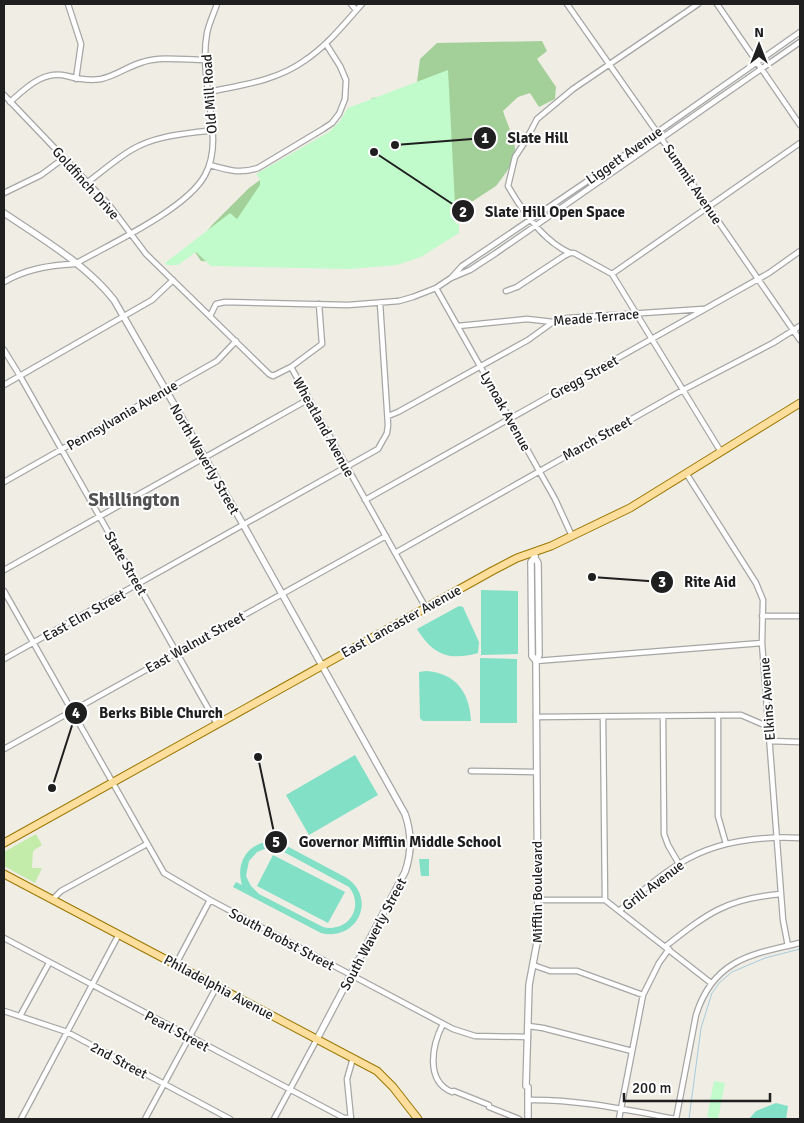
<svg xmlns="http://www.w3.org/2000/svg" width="804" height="1123" font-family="Signika,sans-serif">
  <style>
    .grass { fill: #c3ebaa }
    .forest { fill: #a3d099 }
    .park { fill: #c1fbcc }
    .pitch { fill: #81e0c6; fill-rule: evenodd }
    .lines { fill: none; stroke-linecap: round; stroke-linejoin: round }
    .stream { stroke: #a4cbde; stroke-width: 1 }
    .minor-casing { stroke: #a6a6a6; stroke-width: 7 }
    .tertiary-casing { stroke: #a6a6a6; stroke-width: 8 }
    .primary-casing { stroke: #9a7700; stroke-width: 9 }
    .minor { stroke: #fff; stroke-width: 4.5 }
    .tertiary { stroke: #fff; stroke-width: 5.5 }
    .primary { stroke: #fede9c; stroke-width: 7 }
    .labels { text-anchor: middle; stroke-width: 4; stroke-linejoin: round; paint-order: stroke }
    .street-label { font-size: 14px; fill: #1f1f1f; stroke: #fff }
    .district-label { font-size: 19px; font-weight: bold; fill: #525252; stroke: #fff }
    .leader { fill: none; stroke: #1f1f1f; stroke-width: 2 }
    .callout-dot { fill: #1f1f1f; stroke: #fff; stroke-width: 2 }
    .mark-label { font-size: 15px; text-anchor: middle; font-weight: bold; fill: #fff }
    .callout-label { font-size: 15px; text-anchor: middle; font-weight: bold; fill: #1f1f1f; stroke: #fff; stroke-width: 4; stroke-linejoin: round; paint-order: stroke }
  </style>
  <rect width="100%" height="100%" fill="#f0ede5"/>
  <path class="grass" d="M36,834l6,11 -9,6 -1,17h10l-7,15 -31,-17v-14z"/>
  <path class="forest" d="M542,41l5,10 -10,8 19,28 -1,12 -16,8 -9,-14 -12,4 -15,14c3,10 13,31 12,39 -1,14 -11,25 -19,36l-109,71 -84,8 -102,-4 -8,-12 19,-24 37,-37 26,-19 78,-49 19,-22 25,-4 20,-12 3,-23 17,-16z"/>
  <path class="park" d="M448,70l8,154 3,-1v10l-38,24 -24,8 -47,4 -139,-3 -15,-14 -18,13h-12l-1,-2 65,-50 7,6 23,-34v-6l-4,-5 73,-42 11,-11 8,-13z
    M714,1081l11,2 -7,36 -11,-2z"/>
  <path class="pitch" d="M481,590l37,1v63l-37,1z
    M459,606l4,1 16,35 -1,11c-29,8 -45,2 -61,-24z
    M480,658l37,1v64h-37z
    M426,671c30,2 44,22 45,50h-48l-3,-3 -1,-46z
    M355,755l23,40 -69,40 -23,-40z
    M266,835l79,42c33,20 13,65 -24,56l-88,-46 3,-5 6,3c-6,-20 3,-38 23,-43l-2,-2zM267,848l15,3 67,36c16,20 -1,46 -26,40l-64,-33 -8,-8 -5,-10 3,-15 8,-9z
    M273,855l72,37 -17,31 -71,-37z
    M419,859h10v17h-8z
    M776,1103l12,3 -2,13h-37l7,-8z"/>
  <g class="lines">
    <path class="stream" d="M689,1119l12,-91 11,-35 8,-11 12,-10 33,-14 35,-9"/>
    <g class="minor-casing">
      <path id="minor" d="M68,4l13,40 -5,35
        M351,4l5,6
        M567,4l94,134 139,202
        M698,4l-125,85 -36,30 -11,21 -11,17 -7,29c15,26 35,55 62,67h4l38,21 109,178
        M717,4l83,121
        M208,92c33,-7 68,-11 96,-31 23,-15 40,-37 58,-57
        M4,95l106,111 36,48 123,120 4,2 18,-9 31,-23 -3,-40
        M10,102c16,-14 33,-32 57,-26 11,3 22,5 34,3 15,-3 27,-13 42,-17 19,-6 42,-2 62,-2
        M210,165c17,5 30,9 48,3l65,-39 9,-6 7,-9 6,-15 1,-19 -6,-14 -14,-22
        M88,182c15,-11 29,-24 45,-33 24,-14 53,-15 80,-19
        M4,193l37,-18 23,-17
        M612,274l188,-131
        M452,277l10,-11 127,-86 211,-148
        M4,282c22,-13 45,-17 71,-18 35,-20 112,-55 130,-89 10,-18 9,-40 6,-59 -3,-28 -9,-56 -4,-83 2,-10 7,-20 10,-29
        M436,288l119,211 17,37
        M506,291l11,-4 47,-31 6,-3
        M210,316l6,-12 9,-2 123,3 51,-4 14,-4 23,-9 15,-10 19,-8 26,-17 304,-211
        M458,326l69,-7 26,3 15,-4 135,-9
        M4,350l16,26 197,348
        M291,367l135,241
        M4,385l148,-85 21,-20
        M388,416l10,-4 130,-72 25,-18
        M686,473l70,110 7,17 -1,43 21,277 5,26
        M4,482l206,-117 7,-4 19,-20
        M365,500l404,-227 31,-22
        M395,553l288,-163 90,-47 27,-17
        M4,570l305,-171
        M4,591l160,282 46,27 243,129 22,7 53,1
        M762,616h38
        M4,659l374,-210 9,-16 1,-8 -8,-122
        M536,661l226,-18
        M718,715v101l8,28
        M663,716l1,118 4,11 11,19
        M536,717l205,-2 28,12
        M603,717l2,183
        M770,741l30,1
        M4,749l382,-213
        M471,771l65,1
        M53,899l8,-8 86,-47
        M537,900h68l106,83
        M619,911c19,-16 38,-34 60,-47 36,-23 79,-28 121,-26
        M4,938l340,180h7
        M666,946c42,-33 60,-47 115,-52
        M176,964l34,-64
        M533,965l17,6h27l66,24
        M4,1011l63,21 163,87
        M20,1016l29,-53
        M443,1024c-11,21 -18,57 9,68l2,-1 35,14v2l30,12
        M528,1026l15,2 89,23
        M528,1100c49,-1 99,10 148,19
        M21,1119l98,-185
        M145,1119l72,-133
        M274,1119l43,-80
        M351,1119l-4,-40 6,-21
        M619,1119l24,-124 16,-32 10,-14
        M676,1119l20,-104c17,-55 55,-61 104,-72"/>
    </g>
    <g class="tertiary-casing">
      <path id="tertiary" d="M4,213c37,25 83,52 110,87l130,226 161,288c7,20 7,38 0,58l-88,167
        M535,556l-4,6 1,94 4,5
        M528,1119v-32l-2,-1 3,-101 9,-48 -2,-276 3,-6 -1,-92 -3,-5"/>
    </g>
    <g class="primary-casing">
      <path id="primary" d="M4,843l488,-272 25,-13 34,-12 79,-38 170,-105
        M4,874l373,197 16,16 25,32"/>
    </g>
    <use href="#minor" class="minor"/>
    <use href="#tertiary" class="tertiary"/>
    <use href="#primary" class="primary"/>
  </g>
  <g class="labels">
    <g class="street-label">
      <text transform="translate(209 94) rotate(-94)" y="5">Old Mill Road</text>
      <text transform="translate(624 155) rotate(-35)" y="5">Liggett Avenue</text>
      <text transform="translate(86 183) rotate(48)" y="5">Goldfinch Drive</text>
      <text transform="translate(693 184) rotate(56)" y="5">Summit Avenue</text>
      <text transform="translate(596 317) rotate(-5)" y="5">Meade Terrace</text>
      <text transform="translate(584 377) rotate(-29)" y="5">Gregg Street</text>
      <text transform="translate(506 411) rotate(61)" y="5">Lynoak Avenue</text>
      <text transform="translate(122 415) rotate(-30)" y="5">Pennsylvania Avenue</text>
      <text transform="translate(324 427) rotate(61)" y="5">Wheatland Avenue</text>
      <text transform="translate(597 438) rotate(-29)" y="5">March Street</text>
      <text transform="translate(205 459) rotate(60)" y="5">North Waverly Street</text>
      <text transform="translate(126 563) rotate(60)" y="5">State Street</text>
      <text transform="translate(84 615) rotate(-29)" y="5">East Elm Street</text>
      <text transform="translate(401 621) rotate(-29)" y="5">East Lancaster Avenue</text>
      <text transform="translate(195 642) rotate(-29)" y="5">East Walnut Street</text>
      <text transform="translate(767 699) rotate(-94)" y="5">Elkins Avenue</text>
      <text transform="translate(653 885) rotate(-37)" y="5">Grill Avenue</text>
      <text transform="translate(537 892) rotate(-90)" y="5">Mifflin Boulevard</text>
      <text transform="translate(373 934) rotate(-62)" y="5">South Waverly Street</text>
      <text transform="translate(282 939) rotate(28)" y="5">South Brobst Street</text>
      <text transform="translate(219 987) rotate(28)" y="5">Philadelphia Avenue</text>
      <text transform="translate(177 1031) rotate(28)" y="5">Pearl Street</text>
      <text transform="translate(119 1060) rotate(28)" y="5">2nd Street</text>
    </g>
    <g class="district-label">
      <text x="134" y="506">Shillington</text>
    </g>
  </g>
  <path class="leader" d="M395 145L485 138M374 152L463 211M592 577L662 582M52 788L76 713M258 757L276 842"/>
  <g class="callout-dot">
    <circle cx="395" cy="145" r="5"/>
    <circle cx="374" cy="152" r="5"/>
    <circle cx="592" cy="577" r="5"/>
    <circle cx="52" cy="788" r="5"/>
    <circle cx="258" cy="757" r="5"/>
    <circle cx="485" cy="138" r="12"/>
    <circle cx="463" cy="211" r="12"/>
    <circle cx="662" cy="582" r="12"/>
    <circle cx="76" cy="713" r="12"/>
    <circle cx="276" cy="842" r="12"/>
  </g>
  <g class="mark-label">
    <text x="485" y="143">1</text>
    <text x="463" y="217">2</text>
    <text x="662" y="587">3</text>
    <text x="76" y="718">4</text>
    <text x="276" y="847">5</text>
  </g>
  <g class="callout-label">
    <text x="538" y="143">Slate Hill</text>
    <text x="555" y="217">Slate Hill Open Space</text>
    <text x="710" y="587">Rite Aid</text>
    <text x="161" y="718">Berks Bible Church</text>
    <text x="400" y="847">Governor Mifflin Middle School</text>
  </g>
  <rect width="804" height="1123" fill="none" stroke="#1f1f1f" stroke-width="10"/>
  <g transform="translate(759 45)" stroke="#ffffff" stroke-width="4" paint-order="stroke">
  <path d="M0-4L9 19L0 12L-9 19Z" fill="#1f1f1f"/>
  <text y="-8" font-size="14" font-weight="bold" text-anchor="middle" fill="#1f1f1f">N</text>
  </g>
  <path d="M624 1093v8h146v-8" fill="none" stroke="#1f1f1f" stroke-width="2.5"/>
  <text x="632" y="1093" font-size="15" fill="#1f1f1f" stroke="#ffffff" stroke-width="4" paint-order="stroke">200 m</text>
</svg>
